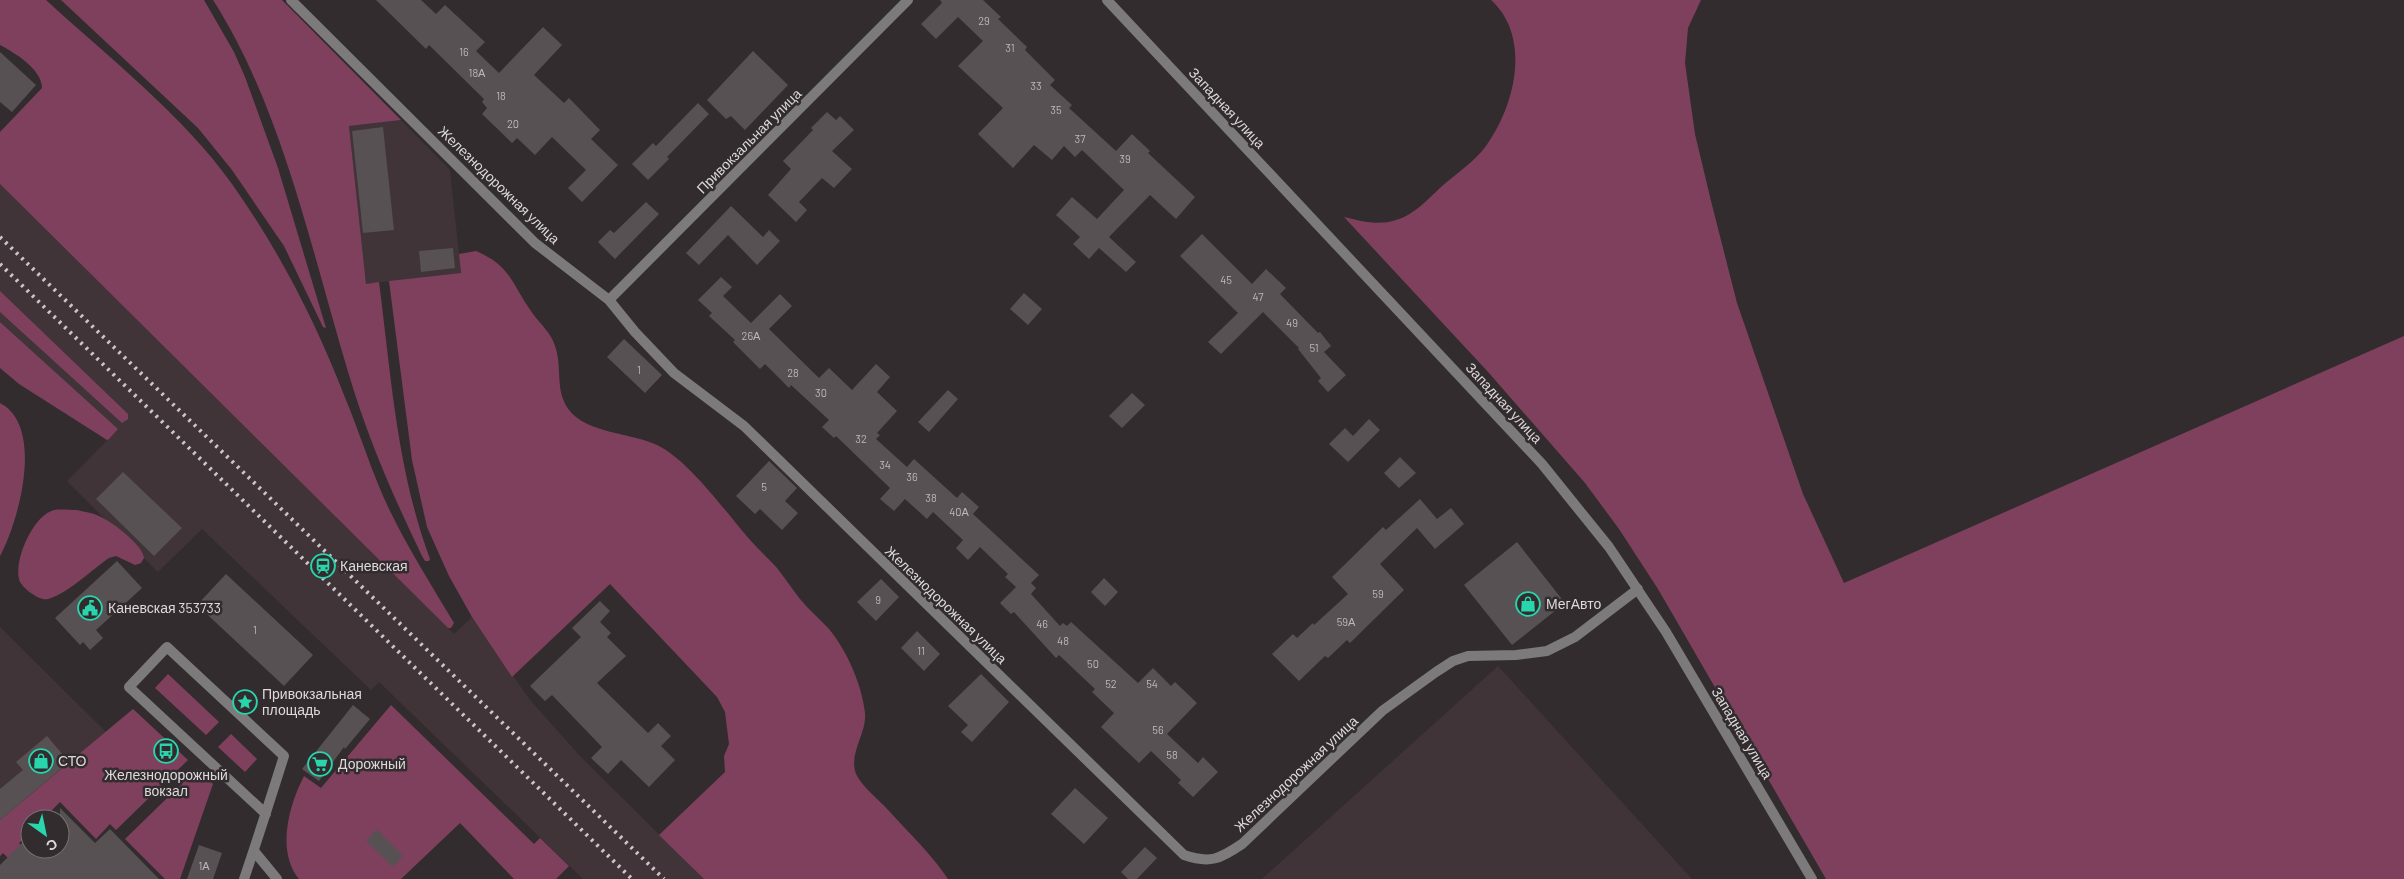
<svg xmlns="http://www.w3.org/2000/svg" width="2404" height="879" font-family="Barlow,sans-serif">
  <style>
    .built { fill: #403439 }
    .green { fill: #7f405e }
    .building { fill: #575153 }
    .lines { fill: none; stroke-linecap: round; stroke-linejoin: round }
    .minor { stroke: #7d7a7b; stroke-width: 10 }
    .rail { stroke: #cac6c7; stroke-width: 4; stroke-dasharray: 2.5 5; stroke-linecap: butt }
    .labels { text-anchor: middle; stroke-width: 5; stroke-linejoin: round; paint-order: stroke }
    .number-label { font-size: 11px; fill: #bcb8b9 }
    .street-label { font-size: 14px; fill: #dedadb; stroke: #322c2e }
    .poi-label { font-size: 14px; fill: #dedadb; stroke: #322c2e; text-anchor: start }
  </style>
  <rect width="100%" height="100%" fill="#322c2e"/>
  <path class="built" d="M401,120l49,50 11,103 -95,11 -17,-158z
    M0,184l454,450 18,-17 58,83 50,56 124,123h-121l-204,-197 -8,8 -169,-161 -44,43 -91,-91 51,-52 -118,-107z
    M0,627l106,105 -106,88z
    M1498,666l194,213h-430z"/>
  <path class="green" d="M0,0h46c62,57 137,115 186,184 46,65 83,136 112,211 16,38 28,79 46,116 19,39 42,75 64,112l-3,5h-3l-448,-444v-52l42,-44c0,-19 -27,-35 -42,-43z
    M61,0h143l30,52 11,25 33,91 48,160 -3,-1 -39,-81 -52,-76 -34,-42z
    M213,0h69l119,120 -52,6 17,158 13,-2c12,93 18,188 51,277l-1,2h-4l-3,-5c-26,-54 -50,-108 -68,-165 -40,-127 -69,-279 -141,-391z
    M1491,0h210l-13,28 -3,35 10,71 16,67 26,102 66,191 41,89 560,-247v543h-578l-168,-290 -39,-60 -34,-46 -96,-110 -145,-156c17,4 34,9 52,3 18,-5 32,-21 45,-33 15,-13 34,-26 45,-41 29,-40 46,-109 5,-146z
    M476,251c35,15 35,32 55,60 10,15 20,20 25,38 6,21 -1,42 13,61 17,23 63,23 88,35 32,15 70,69 94,96 8,9 18,18 26,27 8,10 15,21 23,31 9,11 20,20 29,30 18,22 33,56 36,84 2,19 -15,38 -10,58 4,14 26,30 35,41 20,22 42,43 58,67h-244l-45,-44 66,-63 -1,-16 5,-12 -4,-32 -8,-15 -107,-113 -98,93 -40,-60 -23,-41 -22,-49 -15,-67 -23,-179 72,-8 -2,-19z
    M0,291l128,123v5l-6,4 -122,-111z
    M0,322l118,107 -9,10 -2,1 -88,-56 -19,-16z
    M0,403c45,23 19,118 0,153z
    M77,510c8,2 17,3 24,7 11,5 42,28 43,41l-3,5 -6,2 -19,-9 -7,2c-18,12 -40,35 -61,41 -4,1 -10,-1 -14,-4 -5,-3 -11,-8 -14,-13 -8,-19 13,-67 34,-72 7,-1 16,0 23,0z
    M168,674l51,48 -13,13 -51,-47z
    M391,705l143,139 6,-6 29,28 -13,13h-42l-54,-56 -59,56h-102c-23,-28 -10,-74 5,-103l17,12z
    M133,709l55,51 -72,70 -6,-6 -14,15 -36,-37 -17,17h-13v13l-11,11 25,25 -15,11 -26,-26 -3,3v-36z
    M231,734l26,25 -12,13 -27,-25z
    M197,769l16,15 -33,95h-15l-40,-40z"/>
  <path class="building" d="M376,0h45l15,14 9,-9 40,37 -9,9 23,22 44,-46 19,18 -28,30 30,28 5,-5 31,32 -9,9 27,26 -36,37 -14,-14 18,-18 -34,-33 -17,18 -18,-17 -5,5 -30,-29 5,-6 -5,-6 2,-3 -55,-54 -3,4z
    M940,0h43l18,17 -3,2 29,28 -2,3 30,30 -5,5 22,20 -3,3 47,43 16,-17 18,17 -2,2 47,44 -19,22 -26,-24 -41,42 27,25 -10,10 -27,-24 -10,11 -16,-15 7,-7 -24,-22 16,-18 25,22 27,-29 -42,-40 -7,7 -11,-11 -12,14 -18,-15 -21,23 -35,-34 25,-26 -45,-42 25,-25 -25,-24 -22,22 -15,-15 21,-21z
    M753,51l35,34 -43,45 -14,-14 -5,3 -19,-19z
    M0,52l36,33 -24,27 -12,-10z
    M698,103l11,11 -42,43 2,2 -21,21 -16,-16 21,-21 3,3z
    M827,112l9,8 4,-4 14,14 -22,21 20,18 -18,19 -12,-10 -23,24 8,8 -11,12 -28,-27 23,-26 -8,-8 30,-31 -2,-2z
    M383,127l11,103 -31,3 -11,-102z
    M646,202l13,12 -44,45 -17,-17 12,-12 4,3z
    M731,206l32,31 6,-7 11,11 -23,24 -29,-30 -29,30 -13,-12z
    M1202,234l50,50 14,-15 20,19 -6,6 38,39 2,-1 11,14 -7,6 22,23 -18,17 -10,-11 3,-3 -23,-29 1,-1 -36,-36 -42,42 -13,-12 30,-29 -58,-57z
    M453,248l2,20 -34,4 -2,-21z
    M721,277l11,10 -9,9 28,27 29,-29 12,12 -23,23 50,49 10,-10 23,22 24,-26 14,13 -13,15 20,19 -20,22 3,2 -4,4 31,28 7,-8 43,39 5,-6 17,15 -6,7 66,61 -8,8 5,5 -5,6 29,32 3,-3 4,3 4,-4 67,61 15,-15 18,18 4,-4 22,21 -30,31 31,29 5,-6 15,15 -25,25 -15,-14 3,-3 -30,-29 -12,12 -38,-36 13,-14 -22,-21 3,-3 -36,-34 -3,3 -42,-46 -3,2 -11,-11 16,-16 -11,-10 3,-3 -28,-27 -12,13 -12,-12 7,-8 -30,-28 -6,7 -22,-20 -11,12 -14,-12 10,-11 -54,-52 -2,2 -12,-11 7,-7 -38,-35 -2,3 -24,-24 -5,5 -27,-27 2,-2 -26,-24 3,-3 -14,-13z
    M1024,293l18,16 -14,16 -18,-16z
    M624,339l38,36 -17,18 -38,-36z
    M948,390l10,9 -29,33 -11,-10z
    M1132,393l13,12 -23,23 -13,-12z
    M1369,419l11,11 -32,32 -19,-18 16,-16 8,8z
    M1400,457l16,16 -17,15 -15,-15z
    M769,461l28,27 -12,13 13,12 -16,17 -22,-21 -5,5 -19,-18z
    M123,472l59,56 -28,28 -58,-57z
    M1420,499l17,20 14,-11 13,16 -29,25 -18,-21 -37,36 24,26 -54,53 -3,-3 -19,18 -3,-2 -26,25 -27,-27 21,-20 4,4 16,-15 1,2 34,-31 -16,-17 51,-50 3,3z
    M1517,542l48,61 -53,42 -48,-60z
    M117,561l25,27 -46,42 7,8 -13,12 -7,-8 -3,3 -25,-27z
    M226,574l87,81 -29,31 -87,-81z
    M1104,578l14,14 -13,14 -14,-14z
    M881,579l18,18 -23,24 -19,-19z
    M600,601l10,10 -10,11 11,11 -4,4 19,19 -29,27 51,50 10,-10 13,13 -10,10 14,14 -26,27 -28,-27 -13,14 -17,-16 11,-11 -50,-52 -7,6 -15,-15 51,-49 -9,-9z
    M917,631l23,23 -16,17 -23,-23z
    M981,674l28,28 -37,40 -11,-10 7,-7 -20,-19z
    M353,705l17,14 -25,30 -1,-2 -25,34 -17,-12z
    M47,736l22,26 -69,58v-31l23,-19 -7,-8z
    M1075,788l33,30 -24,26 -33,-30z
    M60,808l35,35 15,-14 49,50h-159v-14l30,-30v14h30z
    M377,829l26,27 -10,11 -27,-26z
    M199,845l23,8 -9,26h-26z
    M1145,847l12,11 -20,21h-9l-7,-7z"/>
  <g class="lines">
    <path class="minor" d="M291,0l244,243 74,57 26,32 39,41 70,53 440,429c26,9 36,4 58,-11l140,-133 54,-39 17,-11 15,-5 48,-1 31,-4 28,-14 63,-48
      M1107,0l435,464 67,83 57,85 146,247
      M609,300l299,-300
      M254,851l23,28
      M244,879c14,-41 27,-82 40,-123l-117,-109 -38,40 137,127"/>
    <path class="rail" d="M0,237l664,642
      M0,264l632,615"/>
  </g>
  <defs>
    <g id="station-ring" transform="scale(1.25)"><circle r="9.5" fill="#322c2e" stroke="#28d5ad" stroke-width="1.5"/><path d="M-3-6H3Q5-6 5-4V2Q5 4 3 4L4.5 6H3L1.5 4h-3L-3 6H-4.5L-3 4Q-5 4-5 2V-4Q-5-6-3-6ZM-3.5-4v3h7v-3ZM-3.5 1v1.5H-2V1ZM2 1v1.5H3.5V1Z" fill="#28d5ad"/></g>
    <g id="shop-ring" transform="scale(1.25)"><circle r="9.5" fill="#322c2e" stroke="#28d5ad" stroke-width="1.5"/><path d="M-5-2.5h2.3a2.7 3.5 0 0 1 5.4 0H5L5.5 6h-11ZM-1.5-2.5h3a1.5 2.3 0 0 0-3 0Z" fill="#28d5ad"/></g>
    <g id="civic-ring" transform="scale(1.25)"><circle r="9.5" fill="#322c2e" stroke="#28d5ad" stroke-width="1.5"/><path d="M-.6-6.5H3V-4.5H.6V-3L4-1V1h2V6H-6V1h2V-1L-.6-3ZM-1.2 2.5V6h2.4V2.5Z" fill="#28d5ad"/></g>
    <g id="sight-ring" transform="scale(1.25)"><circle r="9.5" fill="#322c2e" stroke="#28d5ad" stroke-width="1.5"/><path d="M0-6L1.8-2.2L6-1.7L2.9 1.2L3.7 5.4L0 3.3L-3.7 5.4L-2.9 1.2L-6-1.7L-1.8-2.2Z" fill="#28d5ad"/></g>
    <g id="bus-ring" transform="scale(1.25)"><circle r="9.5" fill="#322c2e" stroke="#28d5ad" stroke-width="1.5"/><path d="M-5-6H5V4H4V6H2V4H-2V6H-4V4H-5ZM-3.5-4V0h7V-4ZM-3.5 1.2v1.5H-2V1.2ZM2 1.2v1.5H3.5V1.2Z" fill="#28d5ad"/></g>
    <g id="supermarket-ring" transform="scale(1.25)"><circle r="9.5" fill="#322c2e" stroke="#28d5ad" stroke-width="1.5"/><path d="M-6-5.5h2.5l.6 2H6L4.5 2H-2.5L-4.4-4H-6ZM-1.5 3.2a1.3 1.3 0 1 0 .1 0ZM3 3.2a1.3 1.3 0 1 0 .1 0Z" fill="#28d5ad"/></g>
  </defs>
  <g fill-rule="evenodd">
    <use href="#station-ring" x="323" y="566"/>
    <use href="#shop-ring" x="1528" y="604"/>
    <use href="#civic-ring" x="90" y="608"/>
    <use href="#sight-ring" x="245" y="702"/>
    <use href="#bus-ring" x="166" y="751"/>
    <use href="#shop-ring" x="41" y="761"/>
    <use href="#supermarket-ring" x="320" y="764"/>
  </g>
  <g class="labels">
    <g class="number-label">
      <text x="984" y="25">29</text>
      <text x="1010" y="52">31</text>
      <text x="464" y="56">16</text>
      <text x="477" y="77">18А</text>
      <text x="1036" y="90">33</text>
      <text x="501" y="100">18</text>
      <text x="1056" y="114">35</text>
      <text x="513" y="128">20</text>
      <text x="1080" y="143">37</text>
      <text x="1125" y="163">39</text>
      <text x="1226" y="284">45</text>
      <text x="1258" y="301">47</text>
      <text x="1292" y="327">49</text>
      <text x="751" y="340">26А</text>
      <text x="1314" y="352">51</text>
      <text x="639" y="374">1</text>
      <text x="793" y="377">28</text>
      <text x="821" y="397">30</text>
      <text x="861" y="443">32</text>
      <text x="885" y="469">34</text>
      <text x="912" y="481">36</text>
      <text x="764" y="491">5</text>
      <text x="931" y="502">38</text>
      <text x="959" y="516">40А</text>
      <text x="1378" y="598">59</text>
      <text x="878" y="604">9</text>
      <text x="1346" y="626">59А</text>
      <text x="1042" y="628">46</text>
      <text x="255" y="634">1</text>
      <text x="1063" y="645">48</text>
      <text x="921" y="655">11</text>
      <text x="1093" y="668">50</text>
      <text x="1111" y="688">52</text>
      <text x="1152" y="688">54</text>
      <text x="1158" y="734">56</text>
      <text x="1172" y="759">58</text>
      <text x="204" y="870">1А</text>
    </g>
    <g class="street-label">
      <text transform="translate(1227 108) rotate(47)" y="5">Западная улица</text>
      <text transform="translate(749 141) rotate(-45)" y="5">Привокзальная улица</text>
      <text transform="translate(499 185) rotate(44)" y="5">Железнодорожная улица</text>
      <text transform="translate(1504 403) rotate(47)" y="5">Западная улица</text>
      <text transform="translate(946 605) rotate(44)" y="5">Железнодорожная улица</text>
      <text transform="translate(1742 733) rotate(59)" y="5">Западная улица</text>
      <text transform="translate(1296 774) rotate(-43)" y="5">Железнодорожная улица</text>
    </g>
    <g class="poi-label">
      <text x="340" y="571">Каневская</text>
      <text x="1546" y="609">МегАвто</text>
      <text x="108" y="613">Каневская 353733</text>
      <text x="262" y="699">Привокзальная<tspan x="262" dy="16">площадь</tspan></text>
      <text x="58" y="766">СТО</text>
      <text x="338" y="769">Дорожный</text>
      <text x="166" y="780" text-anchor="middle">Железнодорожный<tspan x="166" dy="16">вокзал</tspan></text>
    </g>
  </g>
  <g transform="translate(45 834) rotate(147)"><circle r="24" fill="#322c2e" stroke="#777273"/>
  <path d="M0-4L9 19L0 12L-9 19Z" fill="#28d5ad"/>
  <text y="-8" font-size="14" font-weight="bold" text-anchor="middle" fill="#dedadb">С</text>
  </g>
</svg>
